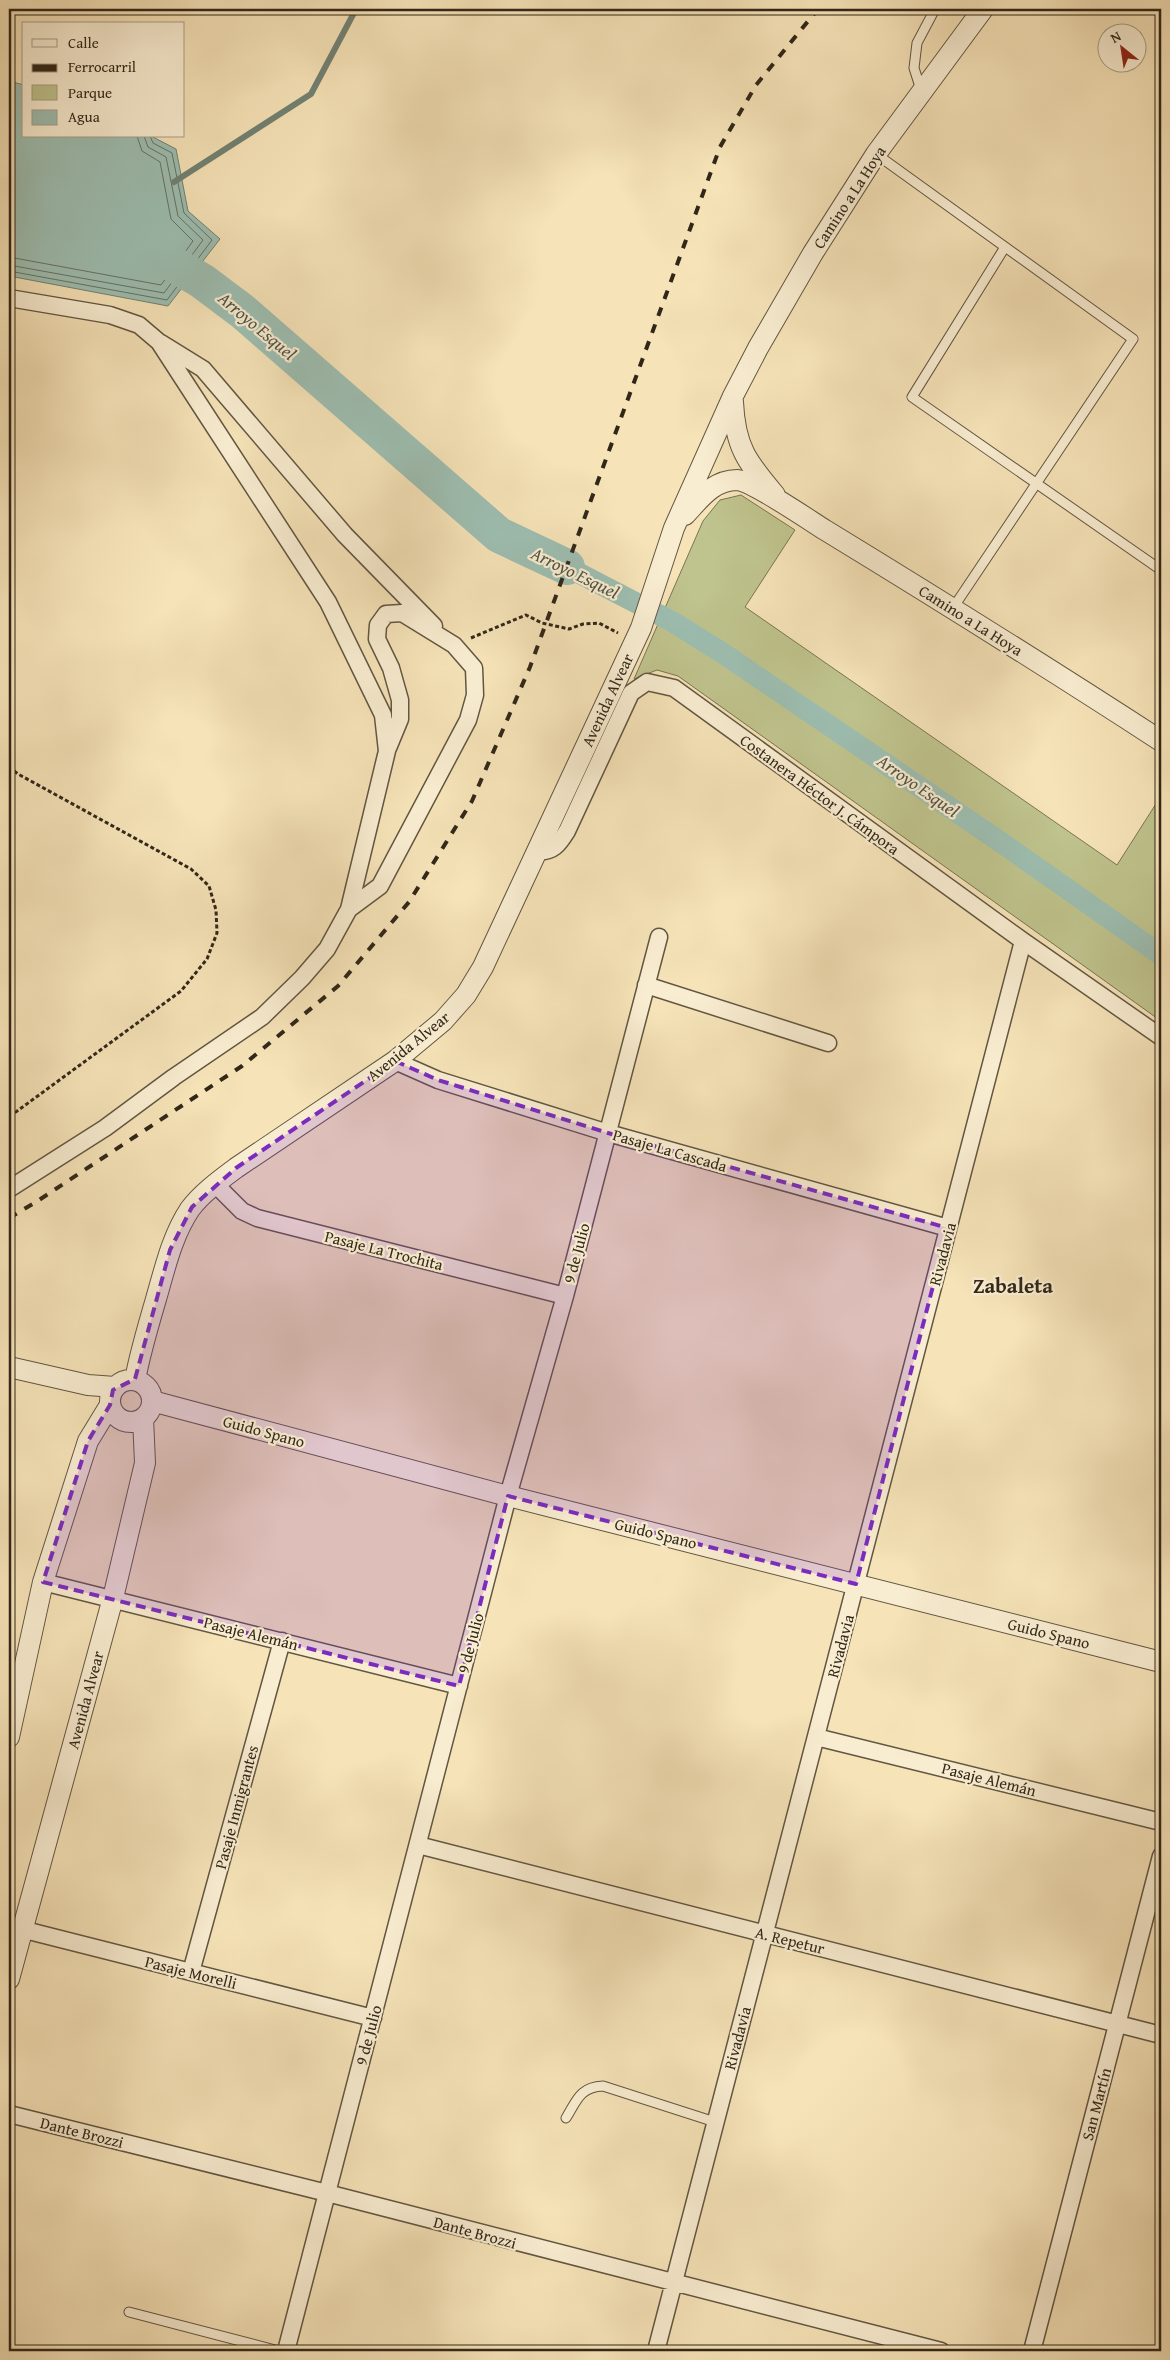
<svg xmlns="http://www.w3.org/2000/svg" width="1170" height="2360" font-family="'Gentium Book Plus',serif">
  <style>
    .green { fill: #bfc38d; stroke: #787553 }
    .water { fill: #9dbeb1; stroke: #728274 }
    .lines { fill: none; stroke-linecap: round; stroke-linejoin: round }
    .shore { stroke: #677265; stroke-width: 1 }
    .stream { stroke: #728274; stroke-width: 6 }
    .canal { stroke: #9dbeb1; stroke-width: 21 }
    .river { stroke: #9dbeb1; stroke-width: 36 }
    .service-casing { stroke: #625641; stroke-width: 11 }
    .minor-casing { stroke: #625641; stroke-width: 19 }
    .tertiary-casing { stroke: #625641; stroke-width: 22 }
    .path { stroke: #312719; stroke-width: 3; stroke-dasharray: 4 2.5; stroke-linecap: butt }
    .service { stroke: #f9edd1; stroke-width: 9 }
    .minor { stroke: #f9edd1; stroke-width: 16 }
    .tertiary { stroke: #f9edd1; stroke-width: 20 }
    .rail { stroke: #312719; stroke-width: 4; stroke-dasharray: 9 9; stroke-linecap: butt }
    .marked { fill: #7b2cbf; fill-opacity: 0.2; stroke: #7b2cbf; stroke-width: 4; stroke-dasharray: 10 6; stroke-linejoin: round }
    .labels { text-anchor: middle; stroke-width: 4.5; stroke-linejoin: round; paint-order: stroke }
    .street-label { font-size: 16px; fill: #312719; stroke: #f9edd1 }
    .water-label { font-size: 18px; font-style: italic; fill: #515447; stroke: #f9edd1 }
    .district-label { font-size: 21px; font-weight: bold; fill: #312719; stroke: #f9edd1 }
  </style>
  <rect width="100%" height="100%" fill="#f6e3b8"/>
  <filter id="stains"><feTurbulence type="fractalNoise" baseFrequency=".004" numOctaves="4"/><feColorMatrix values="0 0 0 0 .2 0 0 0 0 .09 0 0 0 0 .02 0 0 0 .5 -.17"/></filter>
  <radialGradient id="worn" r=".72"><stop offset=".6" stop-color="#630" stop-opacity="0"/><stop offset="1" stop-color="#630" stop-opacity=".3"/></radialGradient>
  <path class="green" d="M741,495l54,35 -50,77 372,258 44,-69v225l-483,-345 -21,-6 -23,9 69,-158 17,-21z"/>
  <path class="water" d="M9,81l15,4v51h127l25,13 12,62 32,28 -52,67 -159,-30z"/>
  <g class="lines">
    <path class="shore" d="M9,257l152,28 32,-44 -22,-22 -11,-57 -18,-11 -5,-15
      M9,265l155,28 39,-53 -25,-24 -12,-59 -18,-10 -4,-11
      M9,271l158,29 45,-60 -28,-27 -12,-60 -19,-10 -3,-7"/>
    <path class="stream" d="M174,182l137,-88 45,-85"/>
    <path class="canal" d="M567,567l106,55 51,32 278,189 159,112"/>
    <path class="river" d="M149,250l53,31 40,30 257,224 68,32"/>
    <g class="service-casing">
      <path id="service" d="M921,90l-7,-22 3,-25 18,-34
        M876,154l257,185 -180,269
        M1005,247l-93,150 249,173
        M566,2118c11,-18 14,-31 37,-32l112,36
        M129,2312l150,39"/>
    </g>
    <g class="minor-casing">
      <path id="minor" d="M9,298l101,17 29,10 20,17 169,260 55,113 4,36 -38,158 -22,40 -25,29 -40,39 -88,60 -69,51 -96,61
        M161,343l42,26 142,166 89,91
        M536,851c17,2 23,-7 31,-20l64,-138 16,-11 27,6 349,253 138,96
        M349,909l31,-23 88,-166 7,-25 -1,-27 -20,-23 -52,-32 -16,1 -8,11 -1,14 14,29 9,32v19l-12,29
        M646,985l182,58
        M395,1061l43,19 170,53 340,95
        M215,1184l27,27 15,7 308,78
        M43,1582l416,104
        M816,1737l345,85
        M418,1845l743,190
        M9,1926l364,92
        M191,1972l91,-331
        M9,2114l318,79 614,158
        M286,2351l222,-855 57,-200 94,-359
        M656,2351l367,-1410
        M1032,2351l129,-495"/>
    </g>
    <g class="tertiary-casing">
      <path id="tertiary" d="M733,402c2,45 14,60 42,93
        M685,515c15,-16 28,-35 52,-35 15,1 72,40 88,50 113,69 225,139 336,211
        M9,1367l79,18 27,2
        M110 1401a21 21 0 1 1 42 0a21 21 0 1 1-42 0Z
        M135,1380c5,-27 13,-54 21,-81 9,-31 16,-63 34,-90 12,-16 30,-29 46,-41l159,-107 48,-40 23,-26 17,-28 158,-339 33,-100 59,-132 25,-48 55,-95 63,-99 107,-145
        M152,1401l356,95 653,166
        M9,1737l34,-155 45,-141 22,-36
        M9,1979l104,-381 32,-135 -2,-45"/>
    </g>
    <path class="path" d="M471,638l55,-23 16,8 27,6 14,-5 16,-1 19,10
      M9,767l9,7 173,95 18,17 7,24 1,23 -10,26 -26,32 -172,126"/>
    <use href="#service" class="service"/>
    <use href="#minor" class="minor"/>
    <use href="#tertiary" class="tertiary"/>
    <path class="rail" d="M9,1218l27,-16 206,-136 96,-80 71,-84 63,-101 58,-134 190,-520 36,-62 62,-76"/>
  </g>
  <path class="marked" d="M395,1061l43,19 170,53 340,95 -92,356 -348,-88 -49,190 -416,-104 45,-141 22,-36 3,-15 22,-11 35,-129 22,-43 44,-39z"/>
  <g class="labels">
    <g class="street-label">
      <text transform="translate(849 197) rotate(-57)" y="6">Camino a La Hoya</text>
      <text transform="translate(971 620) rotate(32)" y="6">Camino a La Hoya</text>
      <text transform="translate(607 700) rotate(-65)" y="6">Avenida Alvear</text>
      <text transform="translate(820 794) rotate(36)" y="6">Costanera Héctor J. Cámpora</text>
      <text transform="translate(408 1046) rotate(-39)" y="6">Avenida Alvear</text>
      <text transform="translate(670 1150) rotate(16)" y="6">Pasaje La Cascada</text>
      <text transform="translate(384 1250) rotate(14)" y="6">Pasaje La Trochita</text>
      <text transform="translate(576 1253) rotate(-75)" y="6">9 de Julio</text>
      <text transform="translate(942 1254) rotate(-75)" y="6">Rivadavia</text>
      <text transform="translate(264 1431) rotate(15)" y="6">Guido Spano</text>
      <text transform="translate(656 1533) rotate(14)" y="6">Guido Spano</text>
      <text transform="translate(251 1633) rotate(14)" y="6">Pasaje Alemán</text>
      <text transform="translate(1049 1633) rotate(14)" y="6">Guido Spano</text>
      <text transform="translate(470 1643) rotate(-75)" y="6">9 de Julio</text>
      <text transform="translate(840 1646) rotate(-75)" y="6">Rivadavia</text>
      <text transform="translate(85 1700) rotate(-75)" y="6">Avenida Alvear</text>
      <text transform="translate(989 1779) rotate(14)" y="6">Pasaje Alemán</text>
      <text transform="translate(236 1807) rotate(-75)" y="6">Pasaje Inmigrantes</text>
      <text transform="translate(790 1940) rotate(14)" y="6">A. Repetur</text>
      <text transform="translate(191 1972) rotate(14)" y="6">Pasaje Morelli</text>
      <text transform="translate(368 2035) rotate(-75)" y="6">9 de Julio</text>
      <text transform="translate(737 2038) rotate(-75)" y="6">Rivadavia</text>
      <text transform="translate(1096 2104) rotate(-75)" y="6">San Martín</text>
      <text transform="translate(82 2132) rotate(14)" y="6">Dante Brozzi</text>
      <text transform="translate(475 2232) rotate(15)" y="6">Dante Brozzi</text>
    </g>
    <g class="water-label">
      <text transform="translate(257 326) rotate(40)" y="6">Arroyo Esquel</text>
      <text transform="translate(575 573) rotate(26)" y="6">Arroyo Esquel</text>
      <text transform="translate(918 786) rotate(35)" y="6">Arroyo Esquel</text>
    </g>
    <g class="district-label">
      <text x="1013" y="1293">Zabaleta</text>
    </g>
  </g>
  <rect width="1170" height="2360" fill="none" stroke="#f6e3b8" stroke-width="30"/>
  <rect x="10" y="10" width="1150" height="2340" fill="none" stroke="#312719" stroke-width="2.5"/>
  <rect x="15" y="15" width="1140" height="2330" fill="none" stroke="#312719"/>
  <rect x="22" y="22" width="162" height="115" fill="#f9edd1" stroke="#a99e87"/>
  <rect x="32" y="39" width="25" height="8" fill="#f9edd1" stroke="#a99e87"/>
  <text x="68" y="48" font-size="15" fill="#312719">Calle</text>
  <rect x="32" y="64" width="25" height="8" fill="#312719" stroke="#a99e87"/>
  <text x="68" y="72" font-size="15" fill="#312719">Ferrocarril</text>
  <rect x="32" y="85" width="25" height="15" fill="#bfc38d" stroke="#a99e87"/>
  <text x="68" y="98" font-size="15" fill="#312719">Parque</text>
  <rect x="32" y="110" width="25" height="15" fill="#9dbeb1" stroke="#a99e87"/>
  <text x="68" y="122" font-size="15" fill="#312719">Agua</text>
  <g transform="translate(1122 48) rotate(330)"><circle r="24" fill="#f9edd1" stroke="#a99e87"/>
  <path d="M0-4L9 19L0 12L-9 19Z" fill="#8f2418"/>
  <text y="-8" font-size="14" font-weight="bold" text-anchor="middle" fill="#312719">N</text>
  </g>
  <rect width="100%" height="100%" filter="url(#stains)"/>
  <rect width="100%" height="100%" fill="url(#worn)"/>
</svg>
